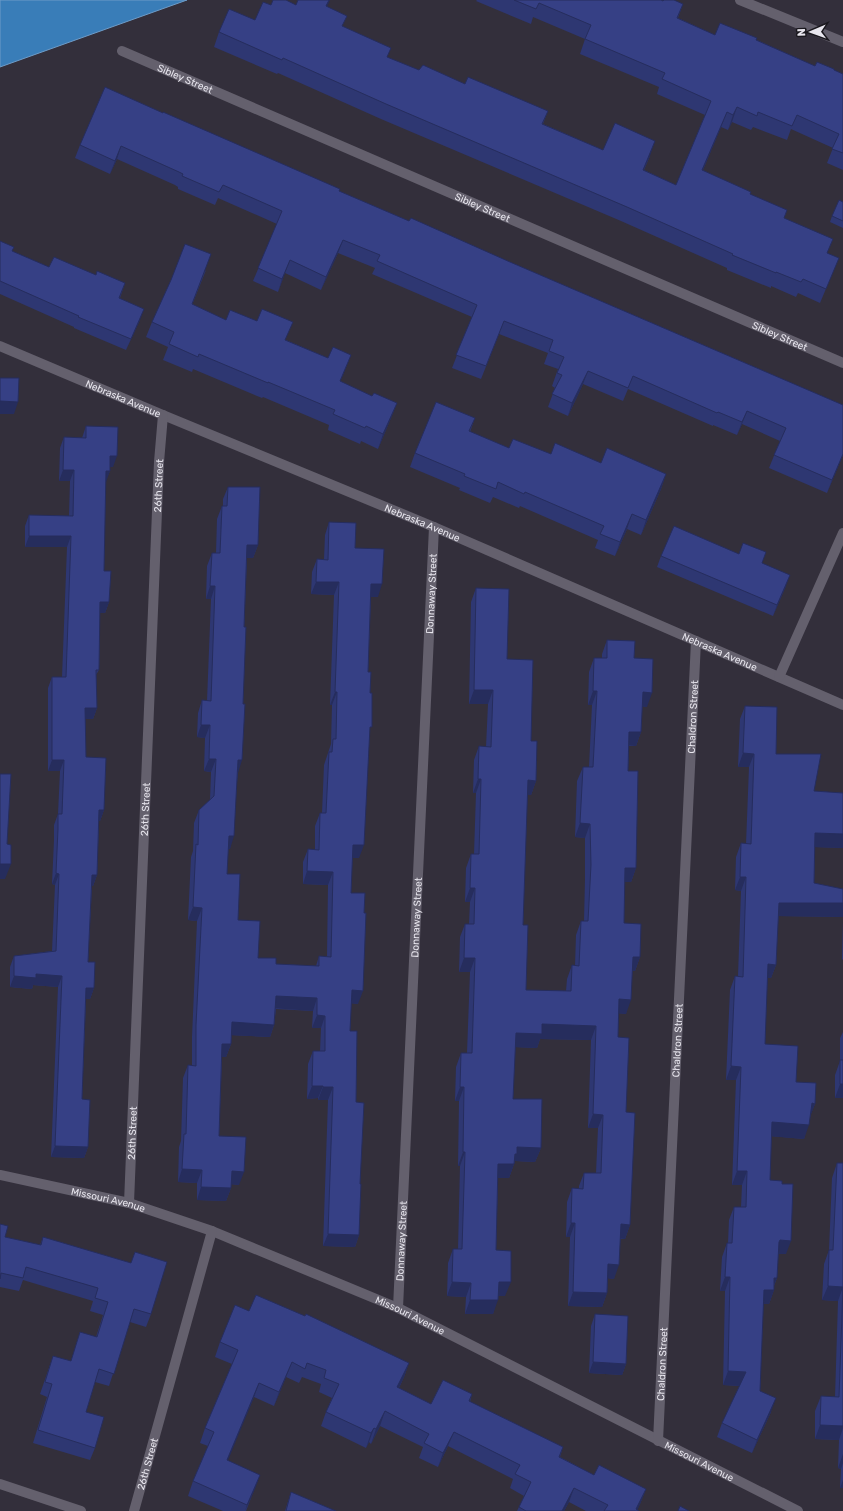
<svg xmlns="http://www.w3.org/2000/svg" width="843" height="1511" font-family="Rubik,sans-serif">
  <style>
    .water { fill: #397db8; stroke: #6e9cc8 }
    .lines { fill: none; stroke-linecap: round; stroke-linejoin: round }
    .minor { stroke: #64606d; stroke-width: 10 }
    .wall { fill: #2e3772 }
    .shaded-wall { fill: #262d5d }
    .building { fill: #364085; stroke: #262d5d }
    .labels { text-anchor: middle; stroke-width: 3; stroke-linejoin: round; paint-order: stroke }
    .street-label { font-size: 10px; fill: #e8e6ee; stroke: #1a181e }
  </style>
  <rect width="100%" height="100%" fill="#332f3b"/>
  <path class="water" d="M0,0h187l-187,67z"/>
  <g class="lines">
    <g class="minor">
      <path d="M740,0l103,42"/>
      <path id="s1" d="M122,51l721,312"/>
      <path id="s2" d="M0,346l163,69 271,112 409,178"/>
      <path d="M779,677l64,-144"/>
      <path id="s3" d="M0,1175l129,28 83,28 186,77 400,203"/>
      <path id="s4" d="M129,1203l30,-741 4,-47"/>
      <path id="s5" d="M398,1308l36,-781"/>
      <path id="s6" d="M658,1441l38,-800"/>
      <path d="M0,1484l81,27"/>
      <path id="s7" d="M134,1511l78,-280"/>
    </g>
  </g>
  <path class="wall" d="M477,0h184l2,1 20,3 -5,14 37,17 42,5 58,26 19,4 9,4v96l-16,-7 6,-15 -42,-19 -4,11 -34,-13 -2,3 -19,-8 -4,8 -7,-3 -18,43 47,25 37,15 -3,8 44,35 5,19 -13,31 -22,-10 -2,4 -25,-11v2l-44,-18v-2l-106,-47 -240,-102 -103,-46 -1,1 -63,-27 5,-15 36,-12 16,-15h25l31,1 16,20 45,32 31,12 46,14 83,27 -5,13 60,26 47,6 -6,14 32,15 29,-70 -48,-21 2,-7 -79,-33 5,-15 -52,-22 -2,7 -55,-23z
    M163,113l176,78 70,30 101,41 333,143v50l-16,38 -58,-25 11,-27 -38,-17 -5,11 -24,-10v1l-85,-37 -5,12 -40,-17 -15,32 -20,-9 7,-19 -3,-2 6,-17 -14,-5 4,-11 -49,-19 -18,45 -29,-11 20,-51 -100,-43 3,-6 -37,-15 -17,37 -36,-17 -7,19 -25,-11 24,-57 -59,-26 -3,7 -37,-16v-2l-3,-2 -58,-26 -7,15 -35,-16 5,-13z
    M843,202v26l-13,-6 2,-6z
    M0,241l12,10 37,16 47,8 29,8 -5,15 20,22 -14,30 -52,-22v-1l-74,-33z
    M206,270l-14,35 34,15 60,20 42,18 23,-3 -11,27 32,14 25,7 -6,15 -13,31 -17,-8 -1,3 -32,-14 1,-5 -66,-28 -1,1 -69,-29 -1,3 -29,-12 5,-13 -22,-10 6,-15z
    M475,418l-5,14 39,16 42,6 115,20 -5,15 -20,46 -14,-6 -12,27 -20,-8 3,-8 -78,-34 -1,2 -26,-11 -3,6 -31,-13 1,-2 -50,-21 5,-14z
    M86,426l27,41h-3v4l-5,11 -1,89 5,31 -4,11h-5l-1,57 -3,5 1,33 -4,11h-8l1,38 18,53 -4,11h-1l-2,54 -4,11h-1l-4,76 6,26 -4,11h-4l-4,100 6,48 -4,11 -33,-1 7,-170 -25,-2 -1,4 -22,-2v-20l4,-11 38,-5 3,-66 -3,-1 2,-44v-15l4,-11 2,-43h-12v-83l4,-11h10l5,-130h-42v-21l4,-11 40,1 1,-35h-11l1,-33 4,-11 18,1z
    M228,487l30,58 -5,13h-6l-9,215 -8,76h-2l-1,25 11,46 20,38 18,6 40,2 3,-10h8l1,-71 -25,-1v-22l5,-13 7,1v-24l5,-13h2l2,-48 7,-21 1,-39h-2l4,-110 -23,-1 1,-22 5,-13h7l1,-24 4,-13 26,26 23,49h-7l-3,75 1,62 -10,124h-7l-1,35 7,111 -7,-1 -1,28 6,71 4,82 -1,51 -4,12 -32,-1 5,-146h-10v-2l-11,1 1,-35 5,-13h7l1,-23h-9l1,-17 -37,-2 -2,16 -4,12 -39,-2v9l-5,13h-4l-3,79 20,49 -8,-1v4l-5,13 -29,-1v-17l-19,-1 1,-35 2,-6 2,-63 5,-13h4v-28l5,-116 -9,-1 3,-63 2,-6 1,-28 5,-13 11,-10 1,-28 -7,-1 1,-33 -8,-1 1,-24 4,-13 5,1 4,-102h-5l1,-33 5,-13h4l1,-34 5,-13h1v-7z
    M766,552l-4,11 24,23 -13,30 -116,-49 4,-11 78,-2z
    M476,588l31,71 24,82 5,40 -5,14 -4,-1 -4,131 3,65 40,1 1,-12 5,-14 3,1 1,-31 5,-14h3l1,-42v-41l-10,-1 2,-56 6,-14h6l3,-62h-4l1,-33 5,-14h8v-4l5,-14 27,18 13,49 -5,-1 -1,26 -5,14h-7l-1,25 8,97 -5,14h-7v41l16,34 -5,14h-3l-6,43 -8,-1v24l8,75 4,113 -5,14h-5l-6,40 -6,-1 -1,15 -5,14 -34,-1 2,-69h-4l1,-35 5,-14h7v-2l5,-13h12l2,-45h-10l3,-88 -51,-1 -3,9 -22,-1 -2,52 28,49 -6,14 -20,-1 -1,3 -5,14h-11l-2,72 9,46h-7l-5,18h-28l1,-17 -19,-1 1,-33 5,-14h5l2,-83h-2l1,-65h-4l1,-34 5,-14h6l3,-81h-11l1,-35 5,-13h4l1,-22h-5l1,-34 5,-14h3l2,-61h-3l1,-33 5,-14 7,1 2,-43h-19l2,-102z
    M745,706l31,48 38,37 29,2v55l-28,-1 -1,36 29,6v28l-65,-1 -2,49 -5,13h-4l-2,66 50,60 -5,12 -6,23 -33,-3 -1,44 16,74h-8l-1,24 -3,8v4l-5,14h-6l-3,87 11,21 -19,41 -35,-16 5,-14 18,-37 -17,-1 2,-94h-5l2,-34 5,-14h1l1,-23 5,-13h7l1,-22h-10l4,-105h-10l4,-90 5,-14h3l3,-85 -6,-1 1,-33 5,-14 5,1 3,-77h-11l2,-48z
    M843,922v38l-1,-1z
    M843,1032v66h-8v-23l5,-14v-23z
    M837,1163h6v325h-3l1,-19 -3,-1 1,-28 -24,-1v-28l6,-15 14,1 3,-96 -16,-1 2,-36 5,-14 3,-72z
    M0,1224l5,13 35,8 3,-8 88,26 4,-11 16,62 -5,13 -16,-5 -21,64 -14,-4 -9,30 9,36 -5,12 -57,-17 14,-46 -7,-3 13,-38 18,5 9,-29 16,5 7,-22 -13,-4 3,-10 -70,-21 -4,11 -19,-4z
    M249,1311l160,52 -5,14 -5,11 32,16 41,-10 -2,8 93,45 -3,10 34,18 52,14 -6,15 -3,6 2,1h-53l-17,-9 -5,9h-47l7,-15 -14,-8 3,-9 -65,-33 -10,21 -19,-9 4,-11 -43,-21 -9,18 -2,-2 -3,6 -45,-22 5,-14 6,-14 -13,-6 2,-8 -19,-7 -3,6 -13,-6 -12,29 -20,-9 -27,63 33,15 -14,36h-23l-35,-15 5,-15 15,-35 -8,-3 5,-15 27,-64 -17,-7 5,-15z
    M595,1314l31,50 -4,11 -33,-2 2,-47z
    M291,1492l45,19h-51z"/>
  <path class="shaded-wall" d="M329,0h1l-9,20 5,-14z
    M737,107l-5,15 -4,8 5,-15z
    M727,112l-6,15 -24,57 5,-14z
    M655,141l-5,15 -13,28 6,-14z
    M121,146l-4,13 -7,15 5,-13z
    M343,240l-5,13 -17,37 5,-13z
    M290,260l-5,13 -7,19 4,-13z
    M144,309l-4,11 -14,30 5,-11z
    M351,355l-6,15 -11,27 6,-16z
    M588,371l-5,13 -15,32 4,-13z
    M0,401l18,1 -4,12h-14z
    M397,403l-6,15 -13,31 5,-15z
    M747,411l-5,13 -5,11 5,-13z
    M843,454v1l-16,38 5,-13z
    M110,456h7l-4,11h-7z
    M63,470h11l-4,11h-11z
    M106,471h4l-4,11h-4z
    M666,474l-5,15 -20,46 5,-15z
    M632,514l-5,15 -12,27 5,-14z
    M29,536h42l-4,11h-42z
    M247,545h11l-5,13h-11z
    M790,575l-4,11 -13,30 4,-11z
    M316,582h23l-5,13 -23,-1z
    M371,584h11l-4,13h-11z
    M210,586h5l-4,13h-5z
    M100,602h9l-4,11h-9z
    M474,690h19l-5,14h-19z
    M593,691h4l-5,14h-4z
    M335,692h2l-5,13h-2z
    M643,692l9,1 -5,14 -9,-1z
    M85,708h12l-4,11h-12z
    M201,725h9l-5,13 -8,-1z
    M629,732h12l-5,14 -12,-1z
    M743,753l11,1 -5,13h-11z
    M209,759h7l-5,13 -7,-1z
    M52,760h12l-4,11h-12z
    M238,760h4l-4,13z
    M478,779h3l-5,14h-3z
    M528,780l8,1 -5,14 -8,-1z
    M99,810h5l-4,11h-5z
    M580,823l10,1 -5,14 -10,-1z
    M815,833l28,1v14l-33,-1z
    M229,836h5l-4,13h-6z
    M353,845h11l-5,13h-11z
    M0,864h11l-6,15h-5z
    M625,868h11l-5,14h-12z
    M307,871l26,1 -5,13 -25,-1z
    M56,873l3,1 -4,11 -3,-1z
    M92,875h5l-4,11h-5z
    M740,877h6l-5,14 -6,-1z
    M470,888h5l-5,14h-5z
    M779,903h64v14l-69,-1z
    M193,907l9,1 -5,13 -9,-1z
    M633,957h7l-5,14 -7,-1z
    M464,958h11l-5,14h-11z
    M768,964l8,1 -5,13h-8z
    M36,974l26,2 -4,11 -25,-2 -1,4 -22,-2 4,-11z
    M86,988h8l-4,11h-8z
    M352,990l11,1 -5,13 -11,-1z
    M276,996l41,2 -4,13 -41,-3z
    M619,999l12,1 -5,14 -12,-1z
    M317,1015l8,1 -4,12h-9z
    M232,1022l42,3 -4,12 -43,-2z
    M542,1024l54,2 -5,14 -51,-1 -3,9 -26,-1 5,-14z
    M222,1044h9l-5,13h-8z
    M731,1066l10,1 -5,13h-10z
    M840,1084h3v14h-8z
    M312,1086h11l-5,12 -11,1z
    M323,1087h10l-5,13h-10z
    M460,1087h4l-5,14h-4z
    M812,1103l3,1 -5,13z
    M593,1114l10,1 -5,13h-10z
    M772,1122l37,3 -5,14 -37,-3z
    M55,1146l33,1 -4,11 -33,-1z
    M517,1147l24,1 -6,14 -20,-1 -1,3 -5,14h-16l5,-14z
    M463,1152h2l-5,14h-2z
    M182,1169l20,1 -5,13 -19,-1z
    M232,1171l12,1 -5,13 -12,-1z
    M737,1171h10l-5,14h-10z
    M201,1187l30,1 -5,13 -29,-1z
    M571,1223h4l-5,14h-4z
    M621,1224l9,1 -5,14 -9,-1z
    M328,1234l31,1 -4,12 -32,-1z
    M780,1240l11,1 -5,13h-11l4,-12z
    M608,1264l11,1 -5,14 -11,-1z
    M725,1277h5l-5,14h-5z
    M774,1278h3l-5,12h2l-5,14h-10l5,-14z
    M452,1282l19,1 -5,14 -19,-1z
    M499,1282h12l-6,14h-11z
    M828,1286l15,1 -5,14 -16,-1z
    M573,1292l34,1 -5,14 -34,-1z
    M470,1300h28l-5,14h-28z
    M292,1362l-6,15 -12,29 5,-14z
    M593,1362l33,2 -4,11 -33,-2z
    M409,1363l-5,14 -12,25 5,-15z
    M728,1371l18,1 -5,14 -18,-1z
    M259,1383l-5,14 -32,78 5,-15z
    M776,1398l-5,14 -19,41 5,-13z
    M385,1411l-5,15 -9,18 5,-15z
    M820,1425l23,1v2l-4,12 -24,-1z
    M374,1428l-5,14 -3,6 5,-15z
    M454,1432l-6,14 -10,21 5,-14z
    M843,1454v9l-2,6 -3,-1z
    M260,1475l-5,14 -10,22 2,-6z
    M843,1480v8h-3z
    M574,1488l-5,14 -5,9h-2z
    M646,1489l-6,15 -3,7h-2z"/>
  <path class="building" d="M273,0h13l10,5 2,-5h31l-3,6 21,10 -5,10 49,22 -4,9 32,13 4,-5 42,19 3,-7 47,20 33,14 -6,13 61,26 12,-27 40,18 -12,29 33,15 35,-84 -49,-22 3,-6 -80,-34 6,-14 -52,-22 -3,6 -22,-9h147l2,1 1,-1h10l9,4 -6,14 38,17 5,-12 37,15 -1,2 59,26 2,-4 17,7v1l9,4v79l-11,-4 7,-15 -42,-19 -5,11 -34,-14 -1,4 -20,-9 -4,8 -6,-3 -25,58 49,22 -1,2 37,16 -3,8 49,21 -6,14 12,5 -13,31 -23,-10 -2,3 -25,-10v1l-44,-18 1,-1 -106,-47 -241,-103 -103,-46 -1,2 -63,-28 10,-23 26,11 8,-18 8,3z
    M105,87l58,26v-1l177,77 -1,2 70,30 2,-3 99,44 333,143v49l-11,26 -58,-25 12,-27 -39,-17 -5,11 -24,-10 -1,1 -84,-37 -5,12 -40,-17 -16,32 -20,-9 10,-19 -5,-2 7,-16 -15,-6 4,-11 -49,-19 -18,45 -30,-11 21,-50 -100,-44 3,-6 -37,-15 -17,37 -36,-17 -8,19 -24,-11 24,-57 -59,-26 -4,7 -37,-16 1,-2 -4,-2 -58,-26 -6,15 -35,-16z
    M839,200l4,2v19l-11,-5z
    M0,241l14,6 -2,4 37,16 5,-10 42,18 1,-4 28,12 -6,15 25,11 -13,30 -53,-22 1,-1 -79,-35z
    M185,244l26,10 -19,50 34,16 4,-10 27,11 5,-12 31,13 -8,18 43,18 5,-11 18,8 -11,26 32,15 2,-3 23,10 -14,31 -17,-8 -1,2 -32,-14 2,-4 -67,-28v1l-69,-29 -1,3 -29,-13 5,-12 -22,-10 19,-42z
    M0,378h19l-1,24 -18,-1z
    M436,402l39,16 -6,13 40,17 4,-9 38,15 4,-11 46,20 6,-15 59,26 -20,46 -14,-6 -12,28 -20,-8 4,-8 -79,-34 -1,2 -26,-12 -2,7 -32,-13 1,-2 -50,-21z
    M86,426l32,1 -1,29h-7v15h-4l-2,100h7l-2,31h-9l-1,68h-3l1,38h-12l1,49 20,1 -2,52h-5l-2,65h-5l-4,87h7l-1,26h-8l-4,111 8,1 -2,47 -33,-1 7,-170 -26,-2v4l-22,-2v-20l42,-5 3,-77 -3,-1 2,-44v-15h4l2,-54h-12v-83h14l5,-141h-42v-21l44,1 1,-46h-11l1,-33 22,1z
    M228,487h32l-2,58h-11l-3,82h2l-3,77h2l-3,56h-4l-4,76h-5l-2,38h13l-2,46 22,1 -2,37h18v6l43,2v-10l12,1 2,-85 -26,-1 1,-22 11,1 1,-37h6l3,-61h3l1,-13h3l1,-47h-2l4,-110h-23l1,-23 11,1 1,-38 27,1 -1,25 29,1 -2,35h-11l-3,88h3l-1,21h2v34h-2l-6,118h-11l-2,48h14l-1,20h2l-3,78 -11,-1 -2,41h7l-1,71 8,1 -4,81h1l-2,51 -31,-1 5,-147h-10v-1h-11l1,-35h12v-35l-8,-1v-17l-41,-2 -2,29 -42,-3 -1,22h-9l-3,92 27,1 -2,35 -12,-1 -1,17 -30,-1 1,-17 -20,-1 2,-35h2l2,-69 8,1v-41l6,-117 -9,-1 3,-63 2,1 1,-35 15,-14 2,-37h-7l1,-34h-9l1,-25 9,1 4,-115h-5l2,-33h8l2,-47h5z
    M674,526l65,28 4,-11 23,9 -4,11 28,12 -13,30 -116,-49z
    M476,588l33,1 -2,70 26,1 -2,81h6l-1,40 -8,-1 -5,145h5l-2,65 45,1 1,-26 7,1 2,-45h7l3,-56 -1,-41 -10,-1 3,-56h10l4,-76h-4l1,-33h13v-18l28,1 -1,17 19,1 -1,34 -9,-1 -2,40h-12l-1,39h10l-2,97h-11l-1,55 17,1 -1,33h-7l-2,43 -12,-1 -1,38 11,1 -3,74 9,1 -5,112 -9,-1 -2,41 -11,-1 -1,29 -34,-1 2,-69h-4l1,-35 11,1 1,-16h17l2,-58 -10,-1 3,-88 -54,-2v10l-26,-1 -3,66h29l-1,49 -24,-1v7h-2l-1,10h-16l-2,86 15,1v31h-12l-1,18h-28l1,-17 -19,-1 1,-33h9l3,-97h-2l1,-65h-4l1,-34h11l3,-95h-11l1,-34h9l1,-36h-5l1,-34h8l2,-75h-3l1,-33 12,1 2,-57h-19z
    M745,706l32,1 -1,47h45l-7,37 29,2v41l-28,-1 -1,50 29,6v14h-64l-3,62 -8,-1 -3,80 33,2 -2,36 20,1 -1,21 -3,-1 -3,22 -37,-3 -2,58 12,1v3h11l-2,57 -11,-1 -1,2 -2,36h-3v12h-10l-4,101 16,7 -19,42 -35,-17 24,-51 -18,-1 2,-94h-5l2,-34h5l2,-36h12l1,-36h-10l4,-104 -10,-1 4,-90 8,1 3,-100h-6l1,-34 10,1 3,-90 -11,-1z
    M0,774h11l-4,70 4,1v19h-11z
    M840,1060h3v24h-3z
    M837,1163h6v263l-23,-1 1,-29 18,1 4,-110 -15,-1 1,-36h4z
    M0,1224l8,2 -3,11 36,8 2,-8 88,26 4,-11 32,10 -16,52 -17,-5 -20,65 -15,-5 -13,43 18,5 -9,31 -57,-18 14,-46 -7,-2 8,-26 18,5 9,-29 17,5 11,-35 -13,-4 3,-10 -72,-21 -3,11 -22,-5 -1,6z
    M256,1295l49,21 1,-2 103,49 -12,24 34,17 12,-24 29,14 -3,7 94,46 -4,10 35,18 5,-10 47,24 -10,20 3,2h-35l4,-6 -34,-17 -12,23h-36l-7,-4 12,-25 -16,-8 5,-9 -66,-33 -11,21 -19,-10 5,-9 -44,-23 -9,18 -2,-1 -3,5 -45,-21 13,-28 -15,-6 2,-8 -19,-7 -2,6 -13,-7 -13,30 -20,-9 -32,77 33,15 -13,30 -54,-24 21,-49 -9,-4 33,-78 -18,-8 15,-37 14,6z
    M595,1314l33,2 -2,48 -33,-2z
    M291,1492l45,19h-50z
    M680,1506l9,5h-11z"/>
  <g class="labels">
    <g class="street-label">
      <text dy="4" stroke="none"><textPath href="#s1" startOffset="69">Sibley Street</textPath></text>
      <text dy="4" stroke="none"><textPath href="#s1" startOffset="393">Sibley Street</textPath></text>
      <text dy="4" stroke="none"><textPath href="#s1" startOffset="717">Sibley Street</textPath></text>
      <text dy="4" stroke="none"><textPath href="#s2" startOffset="134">Nebraska Avenue</textPath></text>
      <text dy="4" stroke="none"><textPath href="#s4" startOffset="718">26th Street</textPath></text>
      <text dy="4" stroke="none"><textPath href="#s2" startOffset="458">Nebraska Avenue</textPath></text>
      <text dy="4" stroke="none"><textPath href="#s5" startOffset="715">Donnaway Street</textPath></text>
      <text dy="4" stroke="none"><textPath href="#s2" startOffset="782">Nebraska Avenue</textPath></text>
      <text dy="4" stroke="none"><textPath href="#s6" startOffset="725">Chaldron Street</textPath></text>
      <text dy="4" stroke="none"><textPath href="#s4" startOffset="394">26th Street</textPath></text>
      <text dy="4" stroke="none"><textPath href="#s5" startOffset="391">Donnaway Street</textPath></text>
      <text dy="4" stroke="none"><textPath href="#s6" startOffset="401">Chaldron Street</textPath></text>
      <text dy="4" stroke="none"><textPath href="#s4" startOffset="70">26th Street</textPath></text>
      <text dy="4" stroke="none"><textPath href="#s3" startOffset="111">Missouri Avenue</textPath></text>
      <text dy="4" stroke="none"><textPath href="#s5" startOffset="67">Donnaway Street</textPath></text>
      <text dy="4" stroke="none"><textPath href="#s3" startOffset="435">Missouri Avenue</textPath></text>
      <text dy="4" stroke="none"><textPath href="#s6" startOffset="77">Chaldron Street</textPath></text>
      <text dy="4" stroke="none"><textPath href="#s3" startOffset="759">Missouri Avenue</textPath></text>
      <text dy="4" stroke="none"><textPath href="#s7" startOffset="49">26th Street</textPath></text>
    </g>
  </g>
  <g transform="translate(811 32) rotate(268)" stroke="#1a181e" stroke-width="3" paint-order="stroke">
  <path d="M0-3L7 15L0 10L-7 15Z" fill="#e8e6ee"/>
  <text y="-6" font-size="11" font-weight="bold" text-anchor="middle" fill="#e8e6ee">N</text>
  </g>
</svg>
